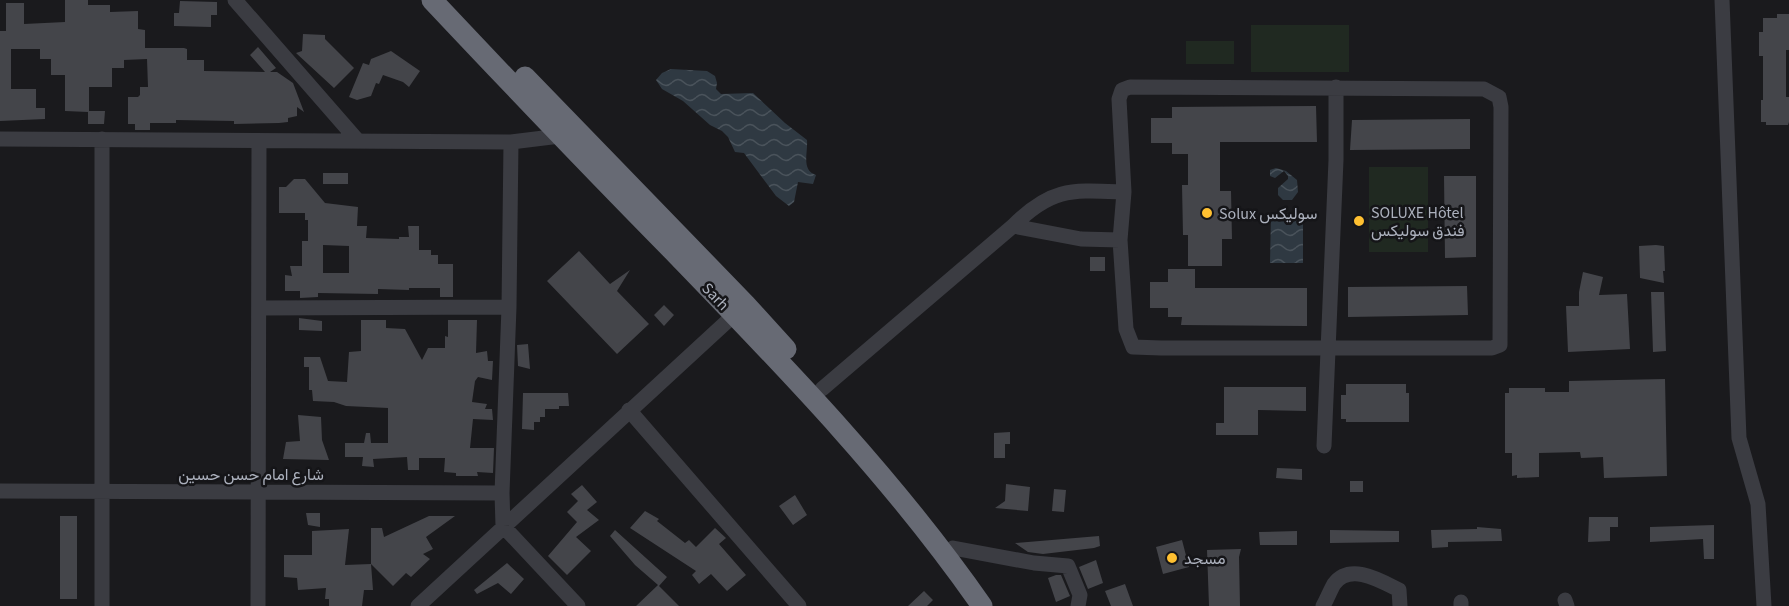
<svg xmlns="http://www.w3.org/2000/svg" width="1789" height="606" font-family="'Source Sans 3',Vazirmatn,sans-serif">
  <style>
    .pitch { fill: #202921 }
    .water { fill: url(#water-waves) }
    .building { fill: #44454a; fill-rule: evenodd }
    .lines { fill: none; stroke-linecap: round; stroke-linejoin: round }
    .minor { stroke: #3b3c42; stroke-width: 15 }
    .highway { stroke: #676a74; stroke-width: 21 }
    .poi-dot { fill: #ffc031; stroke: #151518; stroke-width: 2 }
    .labels { text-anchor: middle; stroke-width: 5; stroke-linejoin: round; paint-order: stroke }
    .poi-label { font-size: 16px; fill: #acb1bd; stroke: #151518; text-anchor: start }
    .street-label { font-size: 16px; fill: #acb1bd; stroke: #151518 }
  </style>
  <defs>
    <pattern id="water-waves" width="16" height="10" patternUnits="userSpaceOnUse" patternTransform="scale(1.5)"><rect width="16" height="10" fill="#2f3942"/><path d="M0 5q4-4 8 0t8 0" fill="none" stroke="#4a535b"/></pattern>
  </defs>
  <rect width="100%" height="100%" fill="#1a1a1d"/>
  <path class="pitch" d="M1251,25h98v47h-98z
    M1186,41h48v23h-48z
    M1369,167h59v85h-59z"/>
  <path class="water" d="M671,69l36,2 8,5 2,7 -1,6 5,5 32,-1 32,30 22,17c1,13 -6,30 9,35l-3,9 -15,-2 -4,20 -5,4 -13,-10 -32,-43 -9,-1 -7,-15 -6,-6 -12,-6 -27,-24 -21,-12 -6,-9 6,-7z
    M1276,168l10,3 11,9 1,12 -6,8h-9l-5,-5v-7l10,-9v-3l-4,-5 -9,7 -5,-2v-6z
    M1271,214h32v49h-33z"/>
  <path class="building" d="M65,0h23v5h22v7l28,-1v18l7,1v18h39l3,1v11h17v11l61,1 -15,-17 8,-8 18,21 -6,4h7l16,11 11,29 -7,-5v9l-9,2v4l-9,1 -45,1v-3l-58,-1v3h-26v7h-15v-6h-7v-27h10l2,-2v-8h8l-1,-28 -23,1v8h-12v19h-23v24h16l-1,13h-16v-12l-23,-1v-36h-14v-16h-11v-10h-29v40h25v19h9v11l-45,2v-90h6v-28h18v21l41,-2z
    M180,1l37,1v13h-6v12l-37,-1v-13h5z
    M1777,14h12v36h-3v47h3v25l-1,3h-22v-3h-5v-22h2v-44h-4v-24h4v-14h14z
    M303,34l22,1v4l29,29 -20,20 -38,-35 6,-2z
    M391,51l29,20 -11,16 -6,-5 -20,-7 -4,9 -3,-1 -5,13 -14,4 -8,-3 14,-34 6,2 2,-6z
    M1316,106l1,36h-97v49h11l1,48h-10v27h-34v-31h-5l-1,-50h6v-31h-16v-11h-21v-25h21v-11z
    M1470,119v30l-120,1 2,-30z
    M323,173h25v11h-25z
    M1444,176h32v81l-31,1z
    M294,179h11l20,24 33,4 -1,19h10l-1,12 33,1v-2h10l-1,-11h11v24h12v5h7v9h15v33h-13v-9h-31v2l-31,-1v5l-60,-1v4l-18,1v-7h-15v-16l7,1 -2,-10h12v-25h6v-21h-3v-7h-26v-26h7zM323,245l26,1v27h-26z
    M1656,245l8,1 1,25h-2l1,12 -24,-5 -1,-32z
    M579,251l31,33 20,-14 -13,21 32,33 -32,30 -70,-73z
    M1090,257h15v14h-15z
    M1168,269h27v19h112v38l-126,-1 1,-8h-14v-9h-18v-26h18z
    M1583,272l20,5 -4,18 28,-1 3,55 -62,3 -2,-46h13v-14z
    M1467,286l1,29 -120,2v-30z
    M1651,292h13l2,59 -13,1z
    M664,305l10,10 -10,11 -10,-11z
    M299,318l23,3v10l-23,-1z
    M361,320h25v8l19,1 17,31 6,-12h17v-12l3,1v-17h29l-1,33 11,-2 1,10h5l-1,19 -14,-3 -3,4 -3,21 15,2 -2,5h7l1,11 -20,-1 -3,29h24l-1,25 -16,-1 1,4h-22v-3l-12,-1 1,-14h-26v12h-11l-1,-13 -34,2 1,8 -12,-1 1,-9h-18v-14h19l2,-10h4l1,10h17v-35l-42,-2 -12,-4 -21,-1 -1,-11h-3v-23h-5v-10h16l8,24 19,1 2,-30 12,-1z
    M528,344l2,25 -12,-3 -1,-21z
    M1665,379l2,97 -63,2 -1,-21 -22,1 -1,-6 -41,1v24l-22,1v-3l-5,1v-23h-7v-60h4v-5h36v4h24v-11z
    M1346,384h60v9h3v29h-63v-3h-5v-24h5z
    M1224,387h82v24l-48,-1v25h-42v-12h8z
    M523,393h45l1,13h-10v3h-14v8h-5v5h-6v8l-12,-1z
    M298,415l23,2 1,23 7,20 -46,-1 3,-17 14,-1z
    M1010,432v12h-5v14h-11v-25z
    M1277,468l25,1v11l-26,-2z
    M1350,481h13v11h-13z
    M1006,484l24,3 -2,24 -33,-3 10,-7z
    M582,485l15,17 -10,8 12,10 -23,17 15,14 -24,24 -19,-19 29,-34 -10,-10 11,-11 -7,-7z
    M1054,489l12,1 -2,22 -12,-1z
    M795,495l12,20 -14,10 -14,-19z
    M645,511l14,8 -2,2 28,22 4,-3 7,7 19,-19 11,10 -7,6 27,31 -19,16 -16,-17 -12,10 -7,-9 4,-4 -66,-43z
    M306,513h14v14l-12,-2z
    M60,516h17v83h-17z
    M429,516h26l-29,21 7,12 -10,5 7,5 -19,18 -5,-4 -13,13 -22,-22v-36h11l2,9z
    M1589,517h29v10h-8v14l-22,1z
    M1714,525v34h-10l-1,-20 -53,3v-15z
    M1477,527l24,2 1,12 -54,1v5l-16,1 -1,-18 46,-1z
    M349,529l-4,36 26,-1 2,26h-9l-2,16h-33v-7h-4l1,-11 -28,2 -1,-12 -13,-1v-22h28v-24z
    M615,530l52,47 -8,9 20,20h-43l22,-21 -23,-20 -25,-29z
    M1330,530l69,1v11l-69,1z
    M1297,531v14h-37l-1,-13z
    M1099,536l1,10 -6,2 -51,6 -15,-2 -13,-9z
    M1182,540l7,27 -26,7 -7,-27z
    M1241,549l-2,8 1,49h-31l-2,-56z
    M1096,560l7,23 -15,6 -9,-22z
    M507,563l17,16 -13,15 -13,-11 -21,11 -3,-4z
    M1056,575h5l9,21 -14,6 -8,-24z
    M1125,584l8,22h-22l-6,-15z
    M924,591l9,9 -6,6h-19z"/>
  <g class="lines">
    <path class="minor" d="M235,0l123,141
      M1722,0l17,438 19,66 6,102
      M1130,87l354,2 15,8 2,10 -1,238 -8,3h-331l-28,-1 -7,-18 -6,-89 4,-48 -5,-93 3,-9z
      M0,139l511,3 49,-6
      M511,142l-2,165 -7,186 1,33 75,80
      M1013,226l68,13 39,1
      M259,308l250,-1
      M822,389l191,-163c39,-39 59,-36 111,-34
      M629,410l170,196
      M1324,446l12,-286v-73
      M0,491l502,2
      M953,548l81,15 34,3 12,29 -2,11
      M1565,600l2,6
      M102,606v-467
      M258,606l1,-465
      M418,606l316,-291
      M1323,606c4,-7 7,-15 11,-22 16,-22 47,-3 65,6l1,16
      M1461,606v-4"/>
    <path class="highway" d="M432,0c81,86 163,172 246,256 108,112 215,222 304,350
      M525,77l221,228 40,44"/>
  </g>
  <g class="poi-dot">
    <circle cx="1207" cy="213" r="6"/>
    <circle cx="1359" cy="221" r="6"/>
    <circle cx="1172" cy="558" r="6"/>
  </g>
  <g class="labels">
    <g class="poi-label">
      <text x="1371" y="218">SOLUXE Hôtel<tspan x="1371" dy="18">فندق سوليكس</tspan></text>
      <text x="1219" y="219">Solux سوليكس</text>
      <text x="1184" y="564">مسجد</text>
    </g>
    <g class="street-label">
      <text transform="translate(716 296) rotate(46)" y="6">Sarh</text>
      <text x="251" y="480">شارع امام حسن حسين</text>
    </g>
  </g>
</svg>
